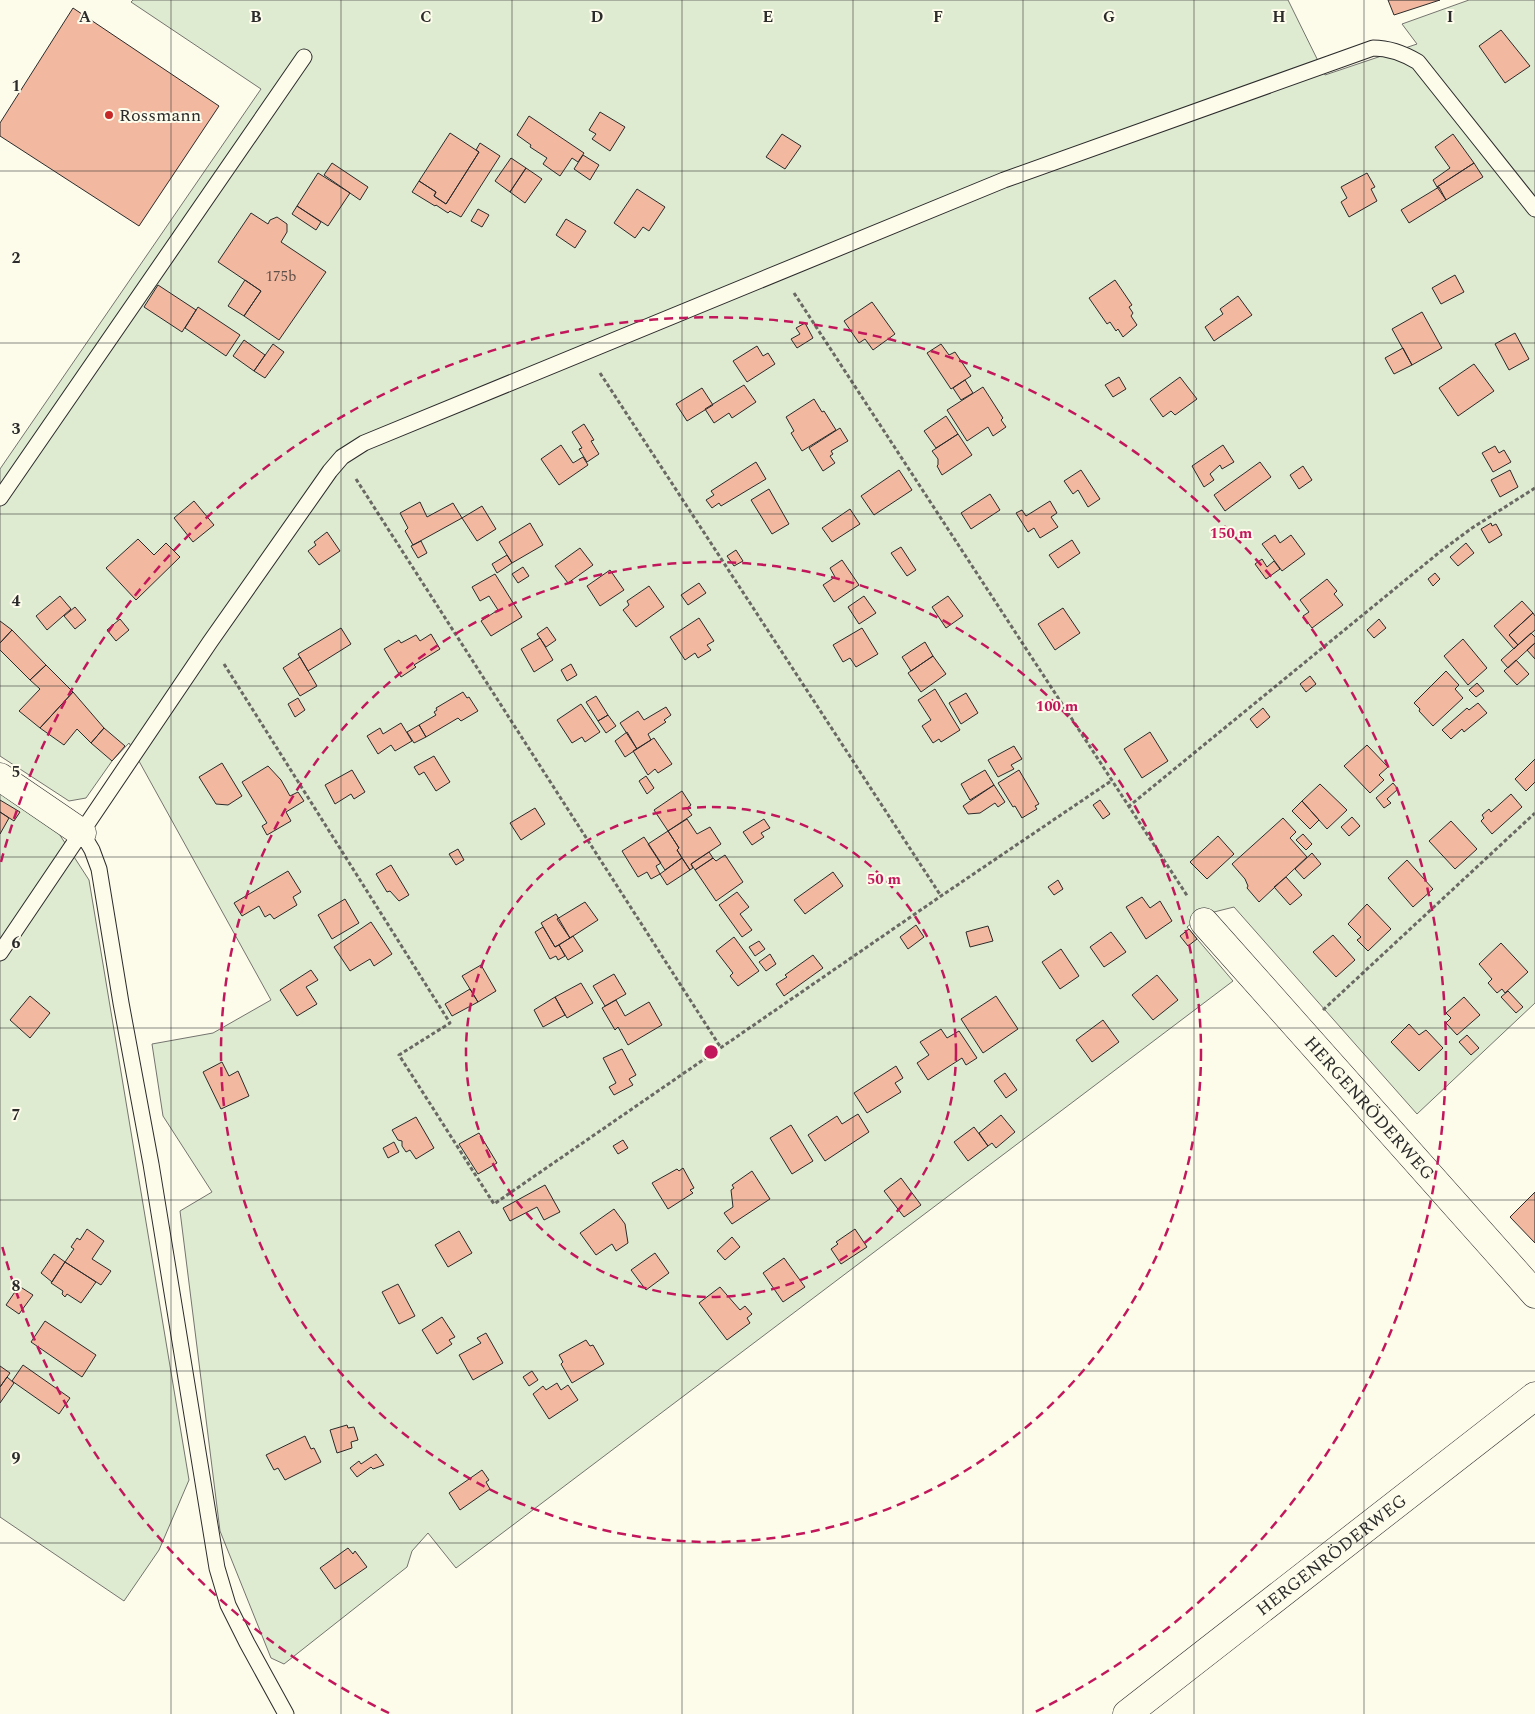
<svg xmlns="http://www.w3.org/2000/svg" width="1535" height="1714" font-family="Spectral,serif">
  <style>
    .green { fill: #deebd1; stroke: #74746e }
    .building { fill: #f2b8a0; stroke: #2b2b2b }
    .lines { fill: none; stroke-linecap: round; stroke-linejoin: round }
    .service-casing { stroke: #2b2b2b; stroke-width: 17 }
    .minor-casing { stroke: #2b2b2b; stroke-width: 29 }
    .path { stroke: #6a6964; stroke-width: 3; stroke-dasharray: 4 2.5; stroke-linecap: butt }
    .service { stroke: #fdfbea; stroke-width: 15 }
    .minor { stroke: #fdfbea; stroke-width: 28 }
    .grid { fill: none; stroke: #2b2b2b; stroke-width: 1; stroke-opacity: 0.55 }
    .ring { fill: none; stroke: #c2185b; stroke-width: 2.5; stroke-dasharray: 9 6 }
    .poi-dot { fill: #c62828; stroke: #fdfbea; stroke-width: 2 }
    .labels { text-anchor: middle; stroke-width: 4; stroke-linejoin: round; paint-order: stroke }
    .number-label { font-size: 15px; fill: #5d4e48 }
    .poi-label { font-size: 18px; fill: #2b2b2b; stroke: #fdfbea; text-anchor: start }
    .street-label { font-size: 18px; fill: #2b2b2b; stroke: #fdfbea }
    .grid-label { font-size: 16px; text-anchor: middle; font-weight: bold; fill: #2b2b2b; stroke: #fdfbea; stroke-width: 4; stroke-linejoin: round; paint-order: stroke }
    .centre { fill: #c2185b; stroke: #fdfbea; stroke-width: 2.5 }
    .ring-label { font-size: 15px; text-anchor: middle; font-weight: bold; fill: #c2185b; stroke: #fdfbea; stroke-width: 4; stroke-linejoin: round; paint-order: stroke }
  </style>
  <rect width="100%" height="100%" fill="#fdfbea"/>
  <path class="green" d="M133,0h1155l37,75 92,-31 -15,-20 67,-24h66v1003l-118,111 -183,-207 -20,5 -5,-2 -22,17 46,54 -777,587 -28,-35 -16,18 -5,16 -123,97 -13,-6 -51,-127 -40,-320 32,-19 -49,-76 -11,-72 61,-11 58,-33 -142,-257 -17,18 -26,37 -17,3 -69,-45v-287l261,-380 -130,-87z
    M0,790l54,36 35,54 100,600 -30,70 -35,51 -124,-84z"/>
  <path class="building" d="M1388,0h52l-46,15z
    M73,8l146,98 -80,120 -139,-90v-13z
    M1501,30l29,36 -25,17 -26,-37z
    M600,112l25,15 -15,24 -18,-12 4,-5 -7,-4z
    M529,116l55,37 -6,9 -6,-4 -12,18 -17,-12 4,-6 -17,-11 1,-2 -14,-10z
    M450,133l29,19 -33,52 -12,-8 2,-4 -17,-11z
    M782,134l19,12 -16,23 -19,-12z
    M1453,134l21,29 -37,24 -4,-7 17,-12 -15,-21z
    M480,143l20,13 -39,61 -11,-6 -2,2 -12,-8 -1,1 -23,-14 7,-11 17,11 -2,4 12,8 33,-52 -3,-2z
    M583,155l16,10 -9,15 -16,-11z
    M511,158l15,10 -16,24 -15,-11z
    M332,163l36,24 -8,13 -36,-25z
    M1474,163l9,14 -37,23 -9,-13z
    M526,168l16,11 -17,24 -15,-11z
    M318,173l32,20 -22,33 -31,-20z
    M1367,173l8,14 -4,2 6,12 -28,16 -8,-15 6,-4 -6,-11z
    M1439,187l7,13 -37,23 -8,-13z
    M637,189l28,18 -16,24 -6,-4 -8,11 -21,-15z
    M297,206l24,16 -5,8 -24,-16z
    M478,209l11,6 -7,12 -11,-6z
    M251,213l17,11 2,-4 7,-3 10,7v8l-6,10 45,30 -47,68 -35,-24 17,-25 -43,-29z
    M566,219l20,12 -11,17 -19,-13z
    M1455,275l9,17 -23,12 -9,-16z
    M245,280l16,11 -17,25 -16,-10z
    M1115,280l17,25 -3,2 4,6 -2,3 6,9 -14,12 -5,-8 -2,2 -6,-9 -3,2 -18,-26z
    M158,285l38,25 -14,22 -38,-25z
    M1238,296l14,19 -38,26 -9,-14 18,-13 -3,-5z
    M872,302l23,32 -22,16 -8,-11 -6,4 -15,-22z
    M198,307l42,28 -14,21 -41,-28z
    M1422,312l20,36 -30,17 -20,-36z
    M805,323l8,15 -16,10 -6,-9 9,-5 -4,-6z
    M1515,333l14,26 -20,11 -14,-26z
    M244,340l21,15 -11,16 -21,-15z
    M273,344l11,8 -19,26 -11,-7z
    M941,344l8,11 6,-3 16,24 -20,13 -24,-36z
    M757,346l6,10 5,-3 7,11 -28,18 -14,-21z
    M1403,348l9,17 -18,9 -9,-16z
    M1474,364l20,27 -36,25 -19,-28z
    M1119,377l7,12 -13,8 -8,-12z
    M1180,377l17,22 -22,16 -4,-4 -8,6 -13,-18z
    M965,380l8,13 -12,7 -8,-12z
    M744,385l12,17 -24,16 -3,-5 -15,10 -9,-14z
    M983,387l20,31 -2,2 5,7 -13,9 -5,-9 -21,14 -20,-31z
    M702,388l11,17 -26,16 -11,-17z
    M814,399l8,13 2,-1 12,19 -34,21 -11,-18 3,-2 -8,-14z
    M946,416l12,18 -22,14 -12,-17z
    M584,424l10,16 -3,1 8,13 -12,8 -8,-13 3,-1 -10,-16z
    M840,428l8,13 -17,10 2,3 -3,2 5,7 -12,8 -14,-23z
    M958,434l14,21 -30,20 -5,-9 1,-1v-6l-6,-8z
    M561,445l12,18 10,-6 5,8 -29,20 -18,-26z
    M1223,445l11,17 -12,7 -2,-4 -10,9 4,6 -10,7 -12,-21z
    M1495,446l4,7 5,-3 7,12 -18,10 -11,-19z
    M756,462l10,17 -45,27 -2,-3 -7,5 -6,-8 8,-5 -3,-4z
    M1260,462l11,15 -46,34 -11,-16z
    M1303,466l9,14 -13,9 -9,-14z
    M899,470l13,20 -38,25 -13,-19z
    M1081,470l19,29 -12,8 -10,-17 -5,4 -9,-13z
    M1510,470l8,17 -18,10 -9,-17z
    M769,489l20,35 -17,10 -21,-34z
    M990,494l10,16 -29,19 -10,-16z
    M194,501l20,24 -21,17 -19,-24z
    M1050,501l7,12 -6,4 7,10 -18,11 -6,-10 -6,4 -12,-19 6,-3 4,6z
    M420,502l7,15 26,-14 9,15 -49,27 -8,-14 3,-3 -8,-15z
    M482,506l14,23 -19,12 -15,-23z
    M850,509l10,15 -28,18 -10,-14z
    M530,523l13,22 -31,18 -13,-21z
    M1491,523l1,3 4,-2 6,11 -13,8 -8,-14z
    M327,532l13,19 -21,14 -11,-14 8,-6 -2,-3z
    M1275,535l5,8 11,-8 14,19 -23,17 -20,-27z
    M138,539l16,16 12,-12 14,14 -44,43 -30,-32z
    M1072,540l8,13 -22,15 -9,-13z
    M421,541l6,12 -9,5 -7,-12z
    M1466,543l8,10 -16,13 -8,-9z
    M901,547l15,23 -9,6 -16,-23z
    M580,548l13,17 -25,18 -13,-17z
    M736,550l7,11 -9,5 -7,-10z
    M507,555l5,8 -15,10 -5,-9z
    M1262,559l5,8 7,-6 6,8 -14,10 -11,-15z
    M842,560l17,25 -25,17 -11,-17 12,-8 -5,-9z
    M523,567l6,9 -11,7 -6,-9z
    M610,570l14,20 -24,16 -13,-20z
    M1435,573l5,6 -7,7 -5,-7z
    M495,574l27,43 -31,19 -10,-15 17,-11 -9,-14 -9,5 -8,-14z
    M1327,579l10,12 -3,3 9,11 -31,23 -9,-12 6,-4 -9,-12z
    M699,583l7,10 -18,12 -7,-10z
    M649,586l15,21 -28,20 -13,-17 6,-5 -2,-4z
    M60,596l11,13 -24,21 -11,-14z
    M864,596l12,17 -17,11 -11,-17z
    M948,596l15,20 -17,12 -14,-21z
    M1522,601l11,12 -24,22 9,10 -4,4 -20,-23z
    M75,607l11,13 -11,9 -11,-13z
    M1063,608l17,25 -25,17 -17,-26z
    M1533,613l2,3v14l-17,15 -9,-10z
    M699,618l15,23 -7,4 4,5 -13,8 -3,-5 -10,7 -15,-23z
    M120,619l9,11 -13,11 -9,-11z
    M1379,619l7,9 -12,10 -7,-8z
    M0,621l12,9 -12,13z
    M547,627l9,13 -10,7 -9,-13z
    M341,628l10,16 -43,27 -10,-17z
    M862,628l16,26 -22,13 -6,-9 -7,4 -10,-17z
    M12,630l34,35 -16,15 -30,-30v-7z
    M1531,633l4,4v6l-27,25 -7,-8z
    M431,634l9,15 -26,16 2,2 -15,10 -17,-28 15,-9 2,3 15,-8 4,6z
    M540,638l13,22 -19,12 -13,-23z
    M1463,639l24,29 -19,17 -24,-29z
    M925,642l8,14 -22,15 -9,-14z
    M1535,643v16l-8,-9z
    M933,656l13,18 -25,18 -13,-19z
    M300,657l17,29 -17,10 -17,-28z
    M1516,660l13,14 -12,11 -13,-14z
    M571,664l6,11 -10,6 -6,-11z
    M46,665l27,27 -33,36 -21,-17 21,-22 -10,-9z
    M1446,671l13,14 -4,4 8,9 -30,28 -14,-15 1,-2 -6,-6z
    M1310,676l6,8 -10,8 -6,-8z
    M1477,683l7,8 -8,6 -7,-7z
    M935,689l25,41 -19,12 -2,-3 -6,4 -11,-17 9,-6 -13,-20z
    M73,692l31,36 -13,15 -14,-14 -13,16 -24,-17z
    M463,692l4,6 2,-1 9,14 -17,10 -3,-3 -32,19 -7,-12 17,-10 -2,-3 3,-2 -1,-2z
    M966,693l12,20 -17,11 -12,-21z
    M596,696l12,19 -10,6 -12,-19z
    M298,698l7,12 -10,7 -7,-13z
    M1478,703l9,10 -23,19 -2,-3 -11,10 -9,-9 25,-22 2,2z
    M581,704l19,28 -15,10 -3,-5 -10,6 -15,-23z
    M666,707l5,8 -7,5 2,2 -18,12 3,6 -14,9 -17,-26 18,-12 6,9z
    M1263,708l7,9 -13,11 -7,-9z
    M608,715l8,11 -10,7 -8,-12z
    M401,723l11,18 -17,10 -4,-6 -13,9 -11,-18 13,-8 3,6z
    M419,725l7,12 -12,6 -7,-11z
    M104,728l21,18 -13,15 -21,-18z
    M627,732l10,17 -12,8 -10,-16z
    M1150,732l18,29 -26,17 -18,-29z
    M654,738l18,26 -14,9 -3,-4 -7,6 -15,-24z
    M1367,745l21,22 -9,8 5,5 -14,13 -26,-27z
    M1014,746l8,13 -11,6 3,4 -16,8 -10,-17z
    M434,756l16,26 -14,9 -12,-19 -5,3 -5,-8z
    M1535,759v23l-9,9 -11,-12z
    M222,763l20,33 -14,9 -12,-1 -17,-27z
    M268,766l13,14 9,16 8,-4 6,9 -18,11 5,9 -24,14 -5,-9 5,-3 -25,-41z
    M352,770l13,22 -11,7 -3,-5 -16,10 -10,-19z
    M985,770l9,15 -24,15 -9,-16z
    M1019,770l20,34 -4,2 2,3 -15,9 -7,-12 -2,1 -15,-24z
    M646,776l8,12 -7,6 -8,-13z
    M1393,783l5,6 -11,10 4,4 -7,5 -8,-10z
    M1320,784l27,26 -20,19 -25,-28z
    M994,785l11,17 -7,5 -3,-4 -15,10 -12,1 -5,-8z
    M682,791l9,14 -4,3 5,7 -24,16 -14,-21z
    M1511,794l11,13 -30,27 -11,-13 3,-3 -2,-3 7,-6 2,3z
    M0,800l20,12 -6,9 -14,-9z
    M1100,800l10,14 -7,5 -10,-14z
    M1302,801l17,19 -9,9 -18,-18z
    M535,808l10,16 -24,16 -11,-17z
    M0,812l9,6 -9,16z
    M1352,817l8,9 -11,10 -8,-9z
    M1283,818l13,14 -6,6 17,19 -48,45 -12,-14 1,-2 -3,-7 -13,-15z
    M687,819l10,15 13,-7 11,17 -30,20 2,4 -3,2 -13,-20 2,-2 -11,-17z
    M764,819l6,9 -9,5 3,4 -12,8 -9,-13z
    M1451,821l26,28 -22,20 -26,-28z
    M668,831l11,17 -2,2 5,8 -17,12 -17,-26z
    M1303,834l9,10 -6,6 -10,-10z
    M1218,836l16,18 -27,25 -17,-17z
    M644,837l17,26 -5,3 4,8 -9,5 -4,-7 -9,5 -16,-26z
    M458,849l6,11 -8,5 -7,-11z
    M709,852l4,6 -18,12 -4,-6z
    M1312,853l9,11 -17,15 -9,-10z
    M725,855l18,27 -27,19 -21,-31 18,-12 3,3z
    M682,858l8,12 -23,15 -7,-11z
    M1407,860l26,29 -20,18 -25,-29z
    M391,865l18,30 -10,6 -9,-10 -3,1 -11,-18z
    M288,871l13,21 -8,5 4,8 -23,14 -4,-5 -5,3 -6,-11 -17,10 -8,-13z
    M833,872l10,14 -38,28 -11,-14z
    M1286,877l16,18 -12,10 -16,-18z
    M1058,880l5,9 -9,6 -6,-8z
    M737,892l12,15 -9,7 12,16 -10,7 -23,-32z
    M1142,897l8,11 10,-7 12,20 -26,18 -20,-32z
    M345,899l14,24 -27,16 -14,-24z
    M585,902l13,18 -28,18 -13,-19z
    M1367,904l24,25 -23,22 -11,-11 4,-3 -13,-13z
    M556,914l14,24 -15,9 -14,-24z
    M371,922l21,32 -18,12 -4,-7 -20,12 -16,-24z
    M916,925l8,12 -16,12 -8,-12z
    M988,926l5,15 -23,6 -4,-15z
    M543,927l12,20 4,-2 6,11 -7,4 -2,-4 -6,3 -15,-27z
    M1189,929l8,10 -9,7 -8,-10z
    M1111,932l15,20 -22,15 -14,-20z
    M1333,935l22,25 -19,17 -23,-25z
    M573,936l10,15 -15,9 -9,-15z
    M734,937l25,34 -21,15 -8,-10 3,-3 -17,-22z
    M759,941l6,8 -10,7 -6,-9z
    M1501,943l27,29 -23,21 -3,-4 -5,4 -9,-10 4,-4 -13,-15z
    M1061,949l18,27 -19,13 -18,-27z
    M770,954l6,10 -10,7 -7,-9z
    M813,955l10,13 -39,28 -8,-12 11,-7 -2,-2z
    M481,965l15,26 -18,11 -16,-26z
    M311,970l7,10 -12,7 11,17 -20,12 -17,-26z
    M614,974l12,20 -21,12 -12,-20z
    M1157,975l21,25 -25,20 -21,-25z
    M581,983l12,20 -26,15 -12,-21z
    M470,989l8,13 -26,14 -7,-12z
    M1508,991l15,16 -7,6 -15,-16z
    M30,996l20,17 -20,25 -20,-18z
    M996,996l22,33 -35,24 -22,-34z
    M555,997l10,18 -22,12 -9,-17z
    M1464,997l16,18 -23,20 -11,-12 5,-5 -5,-5z
    M616,1000l9,16 24,-14 13,23 -34,20 -10,-18 -3,3 -13,-22z
    M1103,1020l16,22 -27,20 -16,-22z
    M1409,1024l10,11 7,-5 17,18 -24,23 -28,-29z
    M941,1029l6,9 12,-7 18,27 -11,7 -4,-7 -34,22 -11,-17 12,-8 -9,-13z
    M1467,1035l12,13 -8,7 -12,-13z
    M622,1049l14,26 -7,4 4,6 -19,10 -5,-8 7,-4 -13,-25z
    M222,1062l7,14 9,-5 11,25 -28,13 -18,-37z
    M896,1066l7,12 -8,5 6,9 -34,21 -13,-20z
    M1005,1073l12,17 -11,8 -12,-17z
    M858,1114l11,18 -44,29 -17,-26 29,-19 5,8z
    M1001,1115l14,17 -19,16 -4,-5 -4,3 -9,-13z
    M416,1117l18,31 -18,11 -6,-9 -4,2 -4,-6v-5l-4,-1 -6,-10z
    M791,1125l22,36 -21,13 -22,-36z
    M974,1127l14,19 -20,15 -14,-19z
    M479,1133l18,30 -19,11 -19,-30z
    M623,1140l5,8 -10,6 -5,-8z
    M394,1142l5,10 -11,6 -5,-10z
    M683,1168l11,20 -4,2 3,3 -25,16 -16,-26 25,-14 2,2z
    M752,1171l18,28 -38,25 -8,-11 9,-6 -2,-17 3,-2 -2,-3z
    M901,1178l20,27 -17,12 -20,-26z
    M545,1185l15,27 -16,8 -7,-13 -27,14 -7,-13z
    M1535,1192v51l-25,-26z
    M614,1209l11,15 3,19 -12,8 -4,-7 -16,11 -16,-22z
    M87,1229l17,12 -12,18 19,12 -10,14 -36,-23 9,-13 -3,-2 6,-9 3,2z
    M855,1229l12,18 -26,17 -10,-15 7,-5 -2,-2z
    M459,1231l13,22 -24,14 -13,-22z
    M732,1237l8,10 -15,13 -8,-9z
    M655,1253l14,20 -23,17 -15,-20z
    M54,1254l11,8 -13,20 -11,-9z
    M784,1258l21,29 -22,15 -20,-29z
    M65,1262l31,20 -15,21 -14,-9 -2,3 -3,-3 1,-3 -12,-8z
    M398,1284l17,32 -16,8 -17,-32z
    M19,1286l14,9 -14,19 -13,-9z
    M720,1287l20,23 5,-4 7,8 -5,4 3,5 -23,17 -28,-37z
    M442,1317l13,20 -6,3 3,4 -15,10 -15,-24z
    M45,1321l51,34 -14,22 -51,-35z
    M486,1333l17,30 -30,17 -14,-25 22,-12 -4,-5z
    M586,1340l4,6 3,-1 11,19 -32,19 -11,-19 2,-2 -4,-7z
    M23,1365l47,33 -11,16 -47,-33z
    M0,1366l10,7 -10,14z
    M532,1371l6,9 -9,6 -6,-9z
    M7,1377l7,6 -14,20v-16z
    M557,1383l4,7 7,-5 10,15 -29,19 -16,-25 10,-8 3,4z
    M347,1425l1,3 6,-1 4,13 -7,2 1,6 -15,5 -7,-23z
    M305,1436l6,13 3,-1 7,14 -36,18 -7,-12 -4,2 -8,-15z
    M376,1454l8,11 -11,4 -2,-2 -14,10 -7,-9 9,-7 2,3z
    M482,1470l7,10 -3,2 4,7 -30,21 -11,-17z
    M348,1548l5,6 2,-3 12,16 -32,22 -15,-21z"/>
  <g class="lines">
    <g class="service-casing">
      <path id="service" d="M0,498l304,-441
        M82,833l10,17 7,19 22,134 30,161 66,404 11,37 19,38 39,71
        M0,953l210,-311 120,-171 12,-14 22,-14 640,-263 369,-132c17,0 30,5 45,14l117,147"/>
    </g>
    <g class="minor-casing">
      <g id="minor">
        <path d="M0,777l82,56"/>
        <path id="s1" d="M1204,922l331,372"/>
        <path id="s2" d="M1127,1714l408,-318"/>
      </g>
    </g>
    <path class="path" d="M794,293l394,604
      M600,373l341,523
      M356,479l365,569
      M224,664l226,359 -51,32 95,149 447,-308 170,-115
      M1128,807l313,-256 31,-23 63,-40
      M1323,1010l212,-197"/>
    <use href="#service" class="service"/>
    <use href="#minor" class="minor"/>
  </g>
  <path class="grid" d="M171,0v1714M341,0v1714M512,0v1714M682,0v1714M853,0v1714M1023,0v1714M1194,0v1714M1364,0v1714M0,171h1535M0,343h1535M0,514h1535M0,686h1535M0,857h1535M0,1028h1535M0,1200h1535M0,1371h1535M0,1543h1535"/>
  <g class="ring">
    <circle cx="711" cy="1052" r="245"/>
    <circle cx="711" cy="1052" r="490"/>
    <path d="M389 1713A735 735 0 0 1 1 1242M1 862A735 735 0 1 1 1033 1713"/>
  </g>
  <circle class="poi-dot" cx="109" cy="115" r="5"/>
  <g class="labels">
    <g class="number-label">
      <text x="281" y="281">175b</text>
    </g>
    <g class="poi-label">
      <text x="119" y="121">Rossmann</text>
    </g>
    <g class="street-label">
      <text dy="6" stroke="none"><textPath href="#s1" startOffset="249">HERGENRÖDERWEG</textPath></text>
      <text dy="6" stroke="none"><textPath href="#s2" startOffset="259">HERGENRÖDERWEG</textPath></text>
    </g>
  </g>
  <g class="grid-label">
    <text x="85" y="22">A</text>
    <text x="256" y="22">B</text>
    <text x="426" y="22">C</text>
    <text x="597" y="22">D</text>
    <text x="768" y="22">E</text>
    <text x="938" y="22">F</text>
    <text x="1109" y="22">G</text>
    <text x="1279" y="22">H</text>
    <text x="1450" y="22">I</text>
    <text x="16" y="91">1</text>
    <text x="16" y="263">2</text>
    <text x="16" y="434">3</text>
    <text x="16" y="606">4</text>
    <text x="16" y="777">5</text>
    <text x="16" y="948">6</text>
    <text x="16" y="1120">7</text>
    <text x="16" y="1291">8</text>
    <text x="16" y="1463">9</text>
  </g>
  <circle cx="711" cy="1052" r="8" class="centre"/>
  <g class="ring-label">
    <text x="1231" y="538">150 m</text>
    <text x="1057" y="711">100 m</text>
    <text x="884" y="884">50 m</text>
  </g>
</svg>
